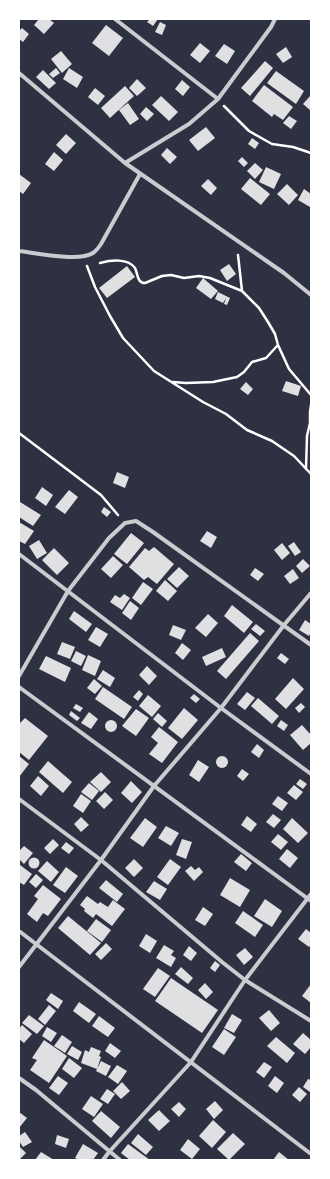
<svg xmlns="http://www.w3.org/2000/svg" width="330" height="1179" font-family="'Playfair Display',serif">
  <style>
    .building { fill: #e0e0e3 }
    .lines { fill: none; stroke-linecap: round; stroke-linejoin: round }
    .path { stroke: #fff; stroke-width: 2.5 }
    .minor { stroke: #caccd0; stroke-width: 4 }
  </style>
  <rect width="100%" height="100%" fill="#2d3142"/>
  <path class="building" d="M39,19h10l5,4 -10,11 -10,-9z
    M150,19h8l-5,7 -6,-4z
    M160,22l6,3 -4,10 -7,-3z
    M106,25l17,13 -14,18 -17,-13z
    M22,28l7,6 -6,8 -4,-3v-8z
    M200,43l10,8 -10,12 -10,-8z
    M224,44l11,7 -8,13 -12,-8z
    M286,47l6,10 -9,6 -7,-9z
    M61,51l11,13 -10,9 -11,-14z
    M265,61l8,7 -23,28 -9,-8z
    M56,68l4,5 -7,5 -4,-4z
    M69,68l14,9 -6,11 -14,-9z
    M43,70l13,13 -7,6 -13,-12z
    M276,71l28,20 -8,13 -29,-21z
    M137,79l9,9 -9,8 -8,-8z
    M182,80l8,7 -7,9 -8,-7z
    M264,85l29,22 -10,13 -9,-6 -2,3 -20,-16z
    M125,86l9,10 -24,22 -9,-10z
    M95,88l10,8 -7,9 -10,-8z
    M311,95v16l-8,-7z
    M161,96l17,16 -9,9 -17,-16z
    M128,103l11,16 -9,6 -11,-15z
    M146,107l8,7 -7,7 -7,-7z
    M289,116l8,5 -6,8 -8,-6z
    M206,127l9,11 -17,13 -9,-11z
    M66,134l10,9 -10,11 -10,-9z
    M252,138l7,5 -4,6 -7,-5z
    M167,148l10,9 -7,7 -9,-9z
    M54,152l9,8 -9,11 -9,-7z
    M242,157l6,6 -4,4 -6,-6z
    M255,163l8,7 -8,9 -8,-8z
    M266,167l15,7 -7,15 -15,-7z
    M19,174l12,9 -8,11 -4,-3z
    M250,178l20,16 -9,11 -20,-16z
    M208,179l9,9 -6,7 -10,-9z
    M287,184l11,11 -9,10 -12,-11z
    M304,189l7,5v11l-1,2 -12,-7z
    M229,264l7,10 -9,7 -7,-11z
    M127,266l8,11 -28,21 -8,-10z
    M203,278l15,13 -7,8 -15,-11z
    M218,292l12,6 -3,7 -3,-1 2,-6 -3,5 -8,-4z
    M286,381l15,5 -3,10 -16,-5z
    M246,382l7,7 -5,6 -8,-6z
    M117,472l12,5 -4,11 -12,-5z
    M42,487l11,8 -7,11 -11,-8z
    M69,490l9,7 -13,17 -10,-7z
    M20,502l21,13 -8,11 -14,-9v-12z
    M104,507l7,5 -4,5 -6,-5z
    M19,522l15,9 -9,13 -6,-3z
    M207,531l10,6 -6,11 -11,-7z
    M131,533l13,10 -17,21 -13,-10z
    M39,540l8,13 -10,6 -8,-13z
    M294,542l7,10 -6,4 -7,-10z
    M282,543l8,10 -8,7 -8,-10z
    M154,547l20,17 -17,20 -9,-7 -4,3 -15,-13 16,-19 4,3z
    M54,548l15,15 -12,12 -15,-15z
    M113,556l10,9 -12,13 -10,-9z
    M303,559l7,7 -8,7 -6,-7z
    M179,567l10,9 -12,12 -10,-9z
    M255,568l9,6 -6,7 -8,-6z
    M293,569l6,9 -9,6 -6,-8z
    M165,580l12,11 -9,10 -12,-10z
    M143,582l10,7 -12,16 -9,-7z
    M124,594l6,4 -8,12 -12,-8 5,-7 5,3z
    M130,601l9,7 -8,12 -9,-7z
    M232,605l21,17 -9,11 -20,-17z
    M74,611l18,13 -6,8 -17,-13z
    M208,614l10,9 -12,14 -11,-9z
    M305,620l6,4v8l-2,4 -10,-6z
    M256,624l9,7 -5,5 -9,-7z
    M173,625l13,5 -5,10 -12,-5z
    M96,627l12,7 -8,13 -12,-7z
    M250,633l9,8 -33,38 -9,-8z
    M62,642l13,5 -5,12 -13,-5z
    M182,643l9,7 -8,10 -8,-7z
    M222,648l4,9 -20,9 -4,-9z
    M76,651l10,5 -5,10 -10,-5z
    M281,653l8,6 -4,5 -8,-6z
    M88,655l13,6 -6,15 -13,-6z
    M46,656l25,12 -6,14 -26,-13z
    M147,666l10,10 -8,9 -10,-10z
    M103,670l12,8 -5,9 -13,-8z
    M293,678l11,11 -18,20 -11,-10z
    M94,679l8,7 -7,8 -8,-6z
    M103,687l29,20 -8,12 -29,-20z
    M139,690l4,4 -5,7 -5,-4z
    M247,692l8,6 -10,12 -8,-6z
    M194,694l6,5 -4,4 -6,-5z
    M148,695l13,11 -9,11 -13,-11z
    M258,698l21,18 -7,8 -21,-18z
    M301,703l4,4 -6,6 -4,-5z
    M76,704l7,4 -3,4 -7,-4z
    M184,708l14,12 -16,19 -14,-11z
    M136,709l13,9 -13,18 -14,-10z
    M71,711l9,7 -3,3 -8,-6z
    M89,712l9,7 -7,10 -10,-6z
    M158,713l9,8 -5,6 -9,-8z
    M25,718l23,18 -19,24 -10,-8v-28z
    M105 726a6 6 0 1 1 12 0a6 6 0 1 1-12 0Z
    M281,720l7,5 -4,6 -7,-5z
    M302,725l9,10v8l-8,7 -13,-15z
    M159,727l19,15 -16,21 -13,-9 9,-11 -7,-6z
    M257,744l7,6 -5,8 -8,-6z
    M216 762a6 6 0 1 1 12 0a6 6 0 1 1-12 0Z
    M19,756l10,8 -10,13z
    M198,760l11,7 -10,15 -10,-7z
    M48,761l24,21 -9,11 -24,-21z
    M242,769l7,5 -6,7 -6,-5z
    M101,772l10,10 -10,10 -11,-10z
    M38,776l11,10 -8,10 -11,-10z
    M300,779l7,5 -4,5 -7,-5z
    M131,781l11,11 -10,11 -11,-10z
    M89,783l10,8 -7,9 -11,-8z
    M294,785l9,7 -7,8 -9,-7z
    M105,792l8,8 -9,9 -8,-8z
    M81,794l10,7 -8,12 -10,-7z
    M278,796l10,7 -6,8 -10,-7z
    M273,814l8,6 -7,8 -8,-6z
    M247,816l10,8 -6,8 -10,-7z
    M81,817l8,8 -8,7 -7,-8z
    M145,818l12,9 -14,20 -13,-9z
    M292,818l16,15 -10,10 -15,-14z
    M166,826l13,7 -8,13 -13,-8z
    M278,834l10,8 -7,8 -10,-8z
    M53,839l6,6 -9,9 -6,-6z
    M182,839l10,3 -6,17 -10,-4z
    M66,842l8,6 -5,6 -8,-6z
    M24,846l9,7 -9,11 -5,-5v-8z
    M287,849l11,9 -8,10 -11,-9z
    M241,854l11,9 -6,8 -12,-9z
    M28.5 863a5.5 5.5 0 1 1 11 0a5.5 5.5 0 1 1-11 0Z
    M134,859l9,9 -9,9 -9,-9z
    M170,859l11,8 -13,18 -11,-8z
    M47,861l12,11 -8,10 -13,-11z
    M20,865l12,9 -8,11 -5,-3v-15z
    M191,866l4,4 4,-3 4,5 -9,9 -9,-10z
    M66,867l12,9 -13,17 -12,-8z
    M36,874l7,6 -7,8 -7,-6z
    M230,878l20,12 -10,17 -20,-12z
    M106,880l17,14 -6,8 -18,-14z
    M154,881l13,8 -7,11 -14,-8z
    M43,885l18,14 -13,17 -5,-3 -6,9 -10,-8 11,-15 -4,-3z
    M87,896l11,8 2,-2 8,5 5,-7 12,9 -13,17 -16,-12 -3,4 -9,-7 1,-2 -5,-4z
    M265,899l17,12 -10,16 -18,-11z
    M203,907l10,7 -8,12 -10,-6z
    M243,911l20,14 -8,12 -20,-14z
    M68,916l33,27 -11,12 -32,-27z
    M96,919l15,11 -9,12 -15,-11z
    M306,929l5,4v11l-2,3 -11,-8z
    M146,934l11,7 -7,12 -11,-7z
    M106,943l6,6 -11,11 -6,-6z
    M164,945l10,6 -3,4 5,3 -5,9 -15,-9z
    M189,946l8,7 -6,8 -8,-6z
    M245,948l8,9 -9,8 -8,-10z
    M215,961l5,4 -5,7 -5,-4z
    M181,967l12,11 -5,6 -13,-10z
    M158,968l12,8 -15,21 -12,-8z
    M171,978l47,32 -16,23 -47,-32z
    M205,983l8,9 -7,7 -8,-9z
    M311,984v19l-9,-7z
    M51,993l12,8 -5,8 -12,-9z
    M79,1002l17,12 -7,9 -16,-12z
    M49,1005l7,6 -11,14 -7,-6z
    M269,1010l11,13 -9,8 -12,-13z
    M232,1014l10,6 -8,13 -10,-5z
    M29,1015l15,11 -7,8 -15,-11z
    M99,1016l16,12 -7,9 -16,-11z
    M22,1025l10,9 -8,9 -5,-4v-10z
    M47,1027l10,6 -6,9 -9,-6z
    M224,1029l12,8 -12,18 -12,-8z
    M303,1033l8,7v7l-6,7 -12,-10z
    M62,1035l10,7 -7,11 -11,-7z
    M276,1037l19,16 -8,10 -20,-17z
    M44,1040l23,16 -18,27 -19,-13 7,-10 -5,-2z
    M110,1043l11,8 -6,7 -10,-7z
    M72,1046l10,6 -4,8 -11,-6z
    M91,1047l10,4 -2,5 2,1 -4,12 -16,-6 4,-13 4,2z
    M69,1058l13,10 -8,10 -12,-9z
    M101,1061l10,5 -5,10 -10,-5z
    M264,1062l8,5 -8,11 -8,-6z
    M117,1065l10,6 -9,13 -10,-7z
    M58,1076l10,7 -9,12 -10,-7z
    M275,1076l9,7 -7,10 -9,-7z
    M308,1079l3,1 -1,12 -7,-5z
    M122,1082l8,9 -9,8 -8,-8z
    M299,1087l8,7 -7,8 -8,-7z
    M107,1089l8,5 -7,10 -8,-5z
    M91,1096l12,8 -9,13 -12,-8z
    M215,1101l8,9 -9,9 -8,-10z
    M179,1102l7,7 -7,8 -8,-8z
    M159,1110l11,11 -11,10 -11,-11z
    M101,1111l19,16 -9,11 -19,-17z
    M19,1112l8,6 -8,10z
    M213,1120l13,12 -14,16 -13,-12z
    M25,1132l7,10 -9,5 -4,-6v-5z
    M233,1133l12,11 -16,16 -12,-11z
    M138,1134l15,13 -7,8 -15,-12z
    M57,1135l12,4 -3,9 -11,-4z
    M188,1139l12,10 -8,10 -12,-9z
    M83,1144l15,9 -5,7h-14l-4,-2z
    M128,1144l22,16h-20l-9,-7z
    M19,1146l7,7 -7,7z
    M41,1152l13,8h-19z
    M279,1152l10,8h-16z"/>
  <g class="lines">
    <path class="path" d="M224,106l25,25 23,13 21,3 18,6
      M238,255l4,36 17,17 9,14 7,12 3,11 11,24 22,26
      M100,263c11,-3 28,-5 35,5 3,6 2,15 10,15l17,-7 9,-1 13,3 15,-2 11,2 32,13
      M87,266l8,21 15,29 13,22 31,33 49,31 23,12 21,16 25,11 22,15 17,18
      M173,382l13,1 27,-1 24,-5 7,-5 8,-10 14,-4 12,-13
      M19,433l82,62 17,20
      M306,469l1,-33 3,-13v-11l1,-7"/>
    <path class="minor" d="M115,19l103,80
      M19,73l106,90 159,110 27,22
      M125,163l64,-39 29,-25 53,-72 4,-8
      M19,251c17,2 60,11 74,2 3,-2 6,-6 8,-9l39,-70
      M19,554l202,154 90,66
      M19,676l49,-85 41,-53 16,-15 11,-2 17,11 158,113
      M19,687l292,214
      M19,799l82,61 121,102 23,18 66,41
      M19,931l292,223
      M19,967l82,-107 53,-74 67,-78 63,-83 27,-32
      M19,1078l17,12 84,70
      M103,1160l6,-8 82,-90 54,-82 66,-86"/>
  </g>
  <rect width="330" height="1179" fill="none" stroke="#ffffff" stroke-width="40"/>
</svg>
